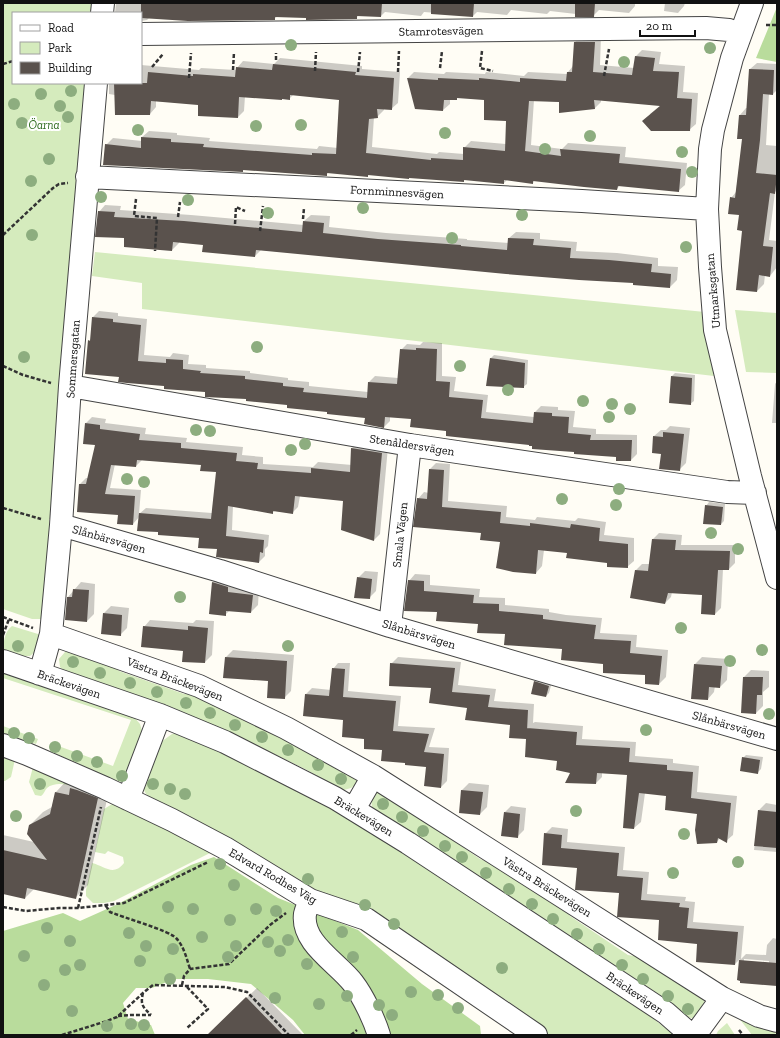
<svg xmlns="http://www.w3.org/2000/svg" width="780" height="1038" font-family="'Zilla Slab',serif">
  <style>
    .green { fill: #d5ebbd }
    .forest { fill: #b9dc9c }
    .shadow { fill: #0003; fill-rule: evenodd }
    .building { fill: #5a524d }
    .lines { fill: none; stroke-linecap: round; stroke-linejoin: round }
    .minor-casing { stroke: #444; stroke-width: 24 }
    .path { stroke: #333; stroke-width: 2.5; stroke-dasharray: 4 2; stroke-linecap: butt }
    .minor { stroke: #fff; stroke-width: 22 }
    .tree { fill: #8dad7f }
    .labels { text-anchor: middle; stroke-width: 4; stroke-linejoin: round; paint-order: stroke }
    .street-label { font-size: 12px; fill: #111; stroke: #fff }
    .park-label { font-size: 12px; font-style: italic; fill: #2f6b1f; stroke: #fff }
  </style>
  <rect width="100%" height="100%" fill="#fffdf5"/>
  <path class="green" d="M3,3h95l-1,10h-84v70h77l-39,436h-2v6l2,1 -8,93h-11l-29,-10z
    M95,252l610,60 9,64 -572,-67v-26l-50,-7z
    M735,310l42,3v60l-31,-1z
    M12,626l26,8 2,2 -3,14 -7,6h-8l-9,-3 -10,1c0,-10 1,-22 9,-28z
    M68,650l48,17 3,4 65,23h16l106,56 51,29 -2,6 -4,3 -7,2 -8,-3 -29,-17 -80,-39 -163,-60 -4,-4 -1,-8 6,-7z
    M3,671l131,46 6,7 3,10 -17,42 -4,4 -6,1 -66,-30 3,-7 60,22 18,-46 -128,-42z
    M3,726l35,13 -2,5 -33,-11z
    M178,733l63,27 87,46 55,34 262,172 29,23h-124l-26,-18 -8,-10 -11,-8 -8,-1 -253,-148 -38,-25 -54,-26 -6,-5 -3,-6 18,-46 11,-8z
    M3,752l13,3 -5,22 -6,4h-2z
    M33,767l40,19c-8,-2 -19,-4 -26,2 -2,2 -3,6 -6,8l-6,-1 -6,-13z
    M379,789l101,70 8,3 10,2 65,42 7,10 58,39 18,3 54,36 4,7 2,7 -12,11 -6,-2 -312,-205 -4,-5 -1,-9z
    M117,801l93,49v3l-96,48 -10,2h-11l-7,-7v-6l6,-27c13,3 21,14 32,0l-1,-6 -15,-6 -3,3 -10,-2 9,-43z
    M738,1017l39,14v4h-25z
    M727,1023l8,12h-19l2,-4z"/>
  <path class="forest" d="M777,7v55l-21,-4z
    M214,857l64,41 80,32 64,54 58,42 1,9h-176l-12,-15 -42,-36 -43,-5h-34l-22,9h-16l-13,15 5,16 23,6 4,10h-152v-104l60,-18 17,8 38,-17 73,-39z"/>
  <path class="shadow" d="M116,3h519v3l-6,7 -30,-3 -6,6 -43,-5 -3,3 -36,-4 -4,5 -30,-3 -4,4 -49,-4 -3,4 -36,-4 -4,4 -22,-1 -3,3 -78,-2 -4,3 -124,-2 -3,3 -6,1v-8h-26z
    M665,3h20l-1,3 -6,7 -14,-2z
    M581,36h20l-1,29 34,3 2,-12 6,-6 19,2 -2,12 26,2 -2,26 15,1 -2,31 -7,6 -39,-16 11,-9 -60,-5v2l-6,6 -35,-6 -26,-2 -3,45 31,4 6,-6 58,4 -1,10 62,6 -2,22 -7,6 -58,-6 -3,4 -82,-9 -2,3 -26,-3 -3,3 -39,-4 -1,2 -95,-7 -1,2 -39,-4 -3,3 -82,-6 -1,2 -137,-26 7,-7 29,3v-4l7,-6 28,2v2l33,3 -1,3 108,8 2,-3 19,2 2,-49 -46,-5 -5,5 -44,-3 -1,15 -6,6 -39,-13 -43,-3v6l-6,7 -35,-19 -6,-1v-11h32v-18l58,5 2,-2 35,2 1,-2 6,-7 31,3 6,-6 82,8v3l38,3 -2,31 -7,6h-7v1l-7,7h-3l-2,30 65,7 2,-2 25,2v-6l7,-7 35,3 1,-24 -22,-21 -26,-2 -3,2h-6v5l-7,6 -27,-2 -8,-30 6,-6 30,2 2,-2 39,2 1,-2 38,4 4,-4 39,2 1,-2 5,-6 2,-24z
    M757,63l20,1v26l-4,4h-4l-3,51 11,1v44l-2,2 -6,48 8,1v26l-7,9 -5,-1 -1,9 -7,7 -17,-77 -9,-16 5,-6 7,-54 -3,-23 6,-7h2l2,-39z
    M105,205l16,1 -1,4 71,5 113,10v-4l7,-6 19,1 -1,11 57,6 81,6v1l42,3v-5l7,-6 24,1v6l37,3 -1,9 41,2 41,5v8l20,1 -1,13 -7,7 -36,-5 -373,-32 -6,6 -51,-12 -25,-3v2l-7,7 -46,-13 -27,-25z
    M99,311l19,2v3l29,3 -3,36 26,2 3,-4 16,2 -1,9 18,1v3l44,3v2l38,5v2l21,2v4l59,6 1,-10 6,-6 23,2 3,-28 6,-6 13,1 3,-3 19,1v33l14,1 -2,14 34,4 -2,17 48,5 1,-5 6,-6 17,1v3l17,1 -2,16 23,2v5l41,1v19l-6,6 -14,-4 -84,-11 -86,-14 -35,-13 -22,-2v5l-6,6 -18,-10 -160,-26 -41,-5 -45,-10 -31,-35 3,-3 1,-21z
    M494,355l34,5 -1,24 -4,3 -33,-28z
    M675,373l20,2 -1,26 -4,3 -18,-28z
    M777,381v42h-5l3,-39z
    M92,417l14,2 -1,4 41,5 -1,6 42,4 -1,4 57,5 -1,8 21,2v7l50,3 5,-5 34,3v-17l6,-6 30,5 -8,87 -6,6 -32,-10 2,-30 -44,-4 -2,11 -6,6 -17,-2 -3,2 -39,-7 -1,24 37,5 -1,11 -3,3v7l-6,6 -41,-14 -18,-11 -41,-6 -20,-14 -6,7 -53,-40 6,-6h3l8,-34 -11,-21zM142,460l60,4 15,7 -5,42 -66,-5 -7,6 2,-24 -31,-2 5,-24 21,2z
    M670,426l20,2 -4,35 -7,7 -17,-17 -8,-17 7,-6h5z
    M436,463l14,1 -2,37 59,5 -1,11 29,3 2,-3 38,4 3,-3 28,4 -2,13 30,3v23l-7,6 -59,-15 -24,-2 -2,16 -6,7 -34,-32 -84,-42 6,-7 5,1 1,-24z
    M709,502l16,2 -1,17 -3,3 -15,-18z
    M659,533l23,2 -1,10h54v18l-6,6h-6l-2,39 -6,6 -11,-20 -32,-2 -1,5 -6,6 -29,-33 6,-6h8l3,-25z
    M365,571l13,1 -2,19 -7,7 -11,-20z
    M415,574l15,1v10l50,4 -1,8 26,1v7l44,4v3l17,3 36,3 -2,15 37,2 -1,12 32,3 -2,27 -7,7 -13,-10 -42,-11 -41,-14 -57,-16 -27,-10 -41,-12 -29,-30z
    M220,575l39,13 -1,17 -7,7 -21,-2 -5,5 -15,-1 3,-32z
    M81,582l14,2 -1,30 -7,7 -19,-24z
    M111,606l18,2 -2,20 -7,7 -16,-22z
    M150,620l43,3 3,-3 18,1 -2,34 -7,7 -61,-35z
    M233,650l61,5 -3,36 -7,7 -15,-18 -43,-23z
    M398,657l63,5 -3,23 38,4 -2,12 40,3 -1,19 2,-1 48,4 -1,13 54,3 -1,14 38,3v4l26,3 -2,26 40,4 -4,39 -7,6 -6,-3 -3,4 -19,-29 -30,-18 -23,-2 -4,29 -7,6 -6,-54 -26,-1v4l-6,6 -38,-23 -31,-22 -16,-14 -43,-17 -77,-43z
    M702,657l26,2 -1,21 -7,7 -5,-1 -1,6 -6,7 -15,-1 2,-34z
    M338,663h12l-2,28 53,5 -3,30 37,2 -6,19 20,1 -2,33 -6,6 -14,-21 -21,-4 -23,-13 -18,-11 -21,-19 -40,-3 2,-22 6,-6 19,2 2,-21z
    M751,670l18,1v16l-6,5v14l-7,7 -12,-36z
    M538,678l14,4 -3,11 -3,3 -11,-14z
    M746,755l17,2 -2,12 -3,3 -15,-14z
    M68,779l42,7 -22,99 -13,13 -41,-9 -9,9 -22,-5v-58l31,7 -4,-17 13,-13 9,-5 4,-15z
    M469,783l20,2 -2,22 -7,7 -20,-2 2,-22z
    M766,803l11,2v47l-23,-2 5,-40z
    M511,806l15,2 -2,22 -7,7 -13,-24z
    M552,827l16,2 -1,13 58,5 -2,23 26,2 -2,22 39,3 -1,4 10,1 -2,20 51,4 -3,33 5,-5 20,1 1,-10 6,-7 4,1v46l-39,-6 2,-20 -5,5 -37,-21 -78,-51 -42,-25 -33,-33zM744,959l25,2v2l-25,-2z
    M257,988l46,47h-95l10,-10z"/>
  <path class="building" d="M141,3h241l-1,14 -24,-1v3l-51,1v-2l-31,-1v3l-87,1 -47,-3z
    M431,3h43l-1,14 -42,-3z
    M575,3h20l-1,14h-19z
    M574,42h21l-2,30 39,3 3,-19 20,2 -2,13 26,1 -2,26 15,1 -2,32h-39l-9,-10 18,-15 -66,-6 1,9 -36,4v-11l-30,-1 -4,50 36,5 -1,-7 60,5 -1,9 62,6 -2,23 -61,-6 -1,4 -33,-3 -51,-6v3l-29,-4v4l-40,-4v2l-55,-4v1l-41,-4v2l-41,-4v3l-84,-6v2l-140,-7 2,-21 36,4v-11l30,2v3l33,2 -1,3 109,8v-2l24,1 3,-54 -49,-5v5l-8,-1v1l-43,-3 -1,21 -40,-2v-11l-47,-4 -1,14h-35l-1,-32h33l1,-11 45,4v-2l42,3 1,-10 36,3 1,-6 83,8 -1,3 39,3 -2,32 -15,-1 1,9 -9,1 -3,34 65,7v-2l32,2v-13l42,4 1,-30 -22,-1v-20l-27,-2v2h-13l-1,11 -28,-2 -8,-31 31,2v-2l41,2v-2l41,4v-4l46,3 1,-9h5z
    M749,69l25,1 -1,25 -10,-1 -3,46 -4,33 21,2 -2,19 -5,-1 -7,53 10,1 -3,30 -11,-2 -2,17 -21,-2 6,-59 -5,-1 2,-15 -11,-1 2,-17 5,1 7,-59h-5l2,-24h7z
    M98,211l17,1 -1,5 70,4 118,11 1,-11 21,2 -1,10 55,6 83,6v1l46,4 1,-12 26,1 -1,6 38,3 -1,10 39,2 43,4 -1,8 20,2 -1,14 -37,-3v-2l-54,-3 -73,-6 -250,-24 -1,7 -53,-5 1,-7 -30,-3 -1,9 -48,-4v-9l-29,-1z
    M92,317l21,2v3l28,3 -3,36 28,2v-4l17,1v9l18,2 -1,2 45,3v3l38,4v3l21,2 -1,4 64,6 1,-16 29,2 3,-35 16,1v-2l21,1 -1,32 14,1 -1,15 34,3 -2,18 52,5 1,-11 18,1v3l17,1 -1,16 23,2 -1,5h42l-1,21h-15v-4l-42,-3v-2l-42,-3v-3h-3v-1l-83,-9v-5l-36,-4 1,-8 -26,-2 -1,11 -20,-4 1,-6 -38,-4v-2l-40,-4v-3l-41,-4v-2l-41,-2v-5l-41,-3v-3l-37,-3 -9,-1 1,-5 -34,-3 3,-34 2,1z
    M490,358l35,5 -1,25 -38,-2z
    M671,376l21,2 -1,27 -22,-2z
    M85,423l15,2v4l40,5 -1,6 42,3v5l56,5 -1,8 22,2 -1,6 54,4v-5l39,4 1,-24 31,5 -8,88 -33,-11 2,-29 -48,-5 -2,18 -20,-3v3l-45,-8 -2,30 38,4 -1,13 -3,-1 -1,11 -43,-6 1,-8 -19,-1 1,-10 -41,-3v-3l-21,-1 2,-18 72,6 5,-47 -16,-1 1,-6 -64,-5 -1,7 -25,-2 -6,29 30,2 -2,29 -16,-1 1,-9 -41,-3 2,-28h7l9,-39 -12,-1z
    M663,432l21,2 -4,37 -21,-2 2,-15 -9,-1 1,-17 10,1z
    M429,469l15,1 -2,37 59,5 -1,11 30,3v-3l40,5 1,-4 29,4 -1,13 29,3v24l-21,-1v-4l-41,-5 1,-5 -29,-3 -2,24 -23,-2 -17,-4 4,-26 -20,-2 1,-7 -68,-6 4,-29 10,1z
    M705,505l18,2 -2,18 -18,-1z
    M652,539l24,1 -1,10 55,1 -1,19h-11l-3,45 -14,-1 1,-19 -34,-2 -3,11 -35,-6 5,-28 13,1z
    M357,577l15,2 -2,20 -16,-1z
    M408,580l16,1v10l50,4 -1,8 26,1v7l44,4v4l16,2 37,4 -2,14 37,2 -1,12 32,3 -3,29 -14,-1v-9l-42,-2v-9l-42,-4 1,-11 -58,-4 1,-11 -28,-1 1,-9 -42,-3 1,-9 -33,-1z
    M212,582l16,5v5l25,3 -2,18 -25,-2v5l-17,-2z
    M73,589l16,1 -2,32 -22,-2 2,-23h5z
    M103,613l19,2 -1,21 -20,-2z
    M143,626l45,4v-4l20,2 -3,35 -23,-1 1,-11 -42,-4z
    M225,657l62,4 -2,38 -18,-1 1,-17 -45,-3z
    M390,663l65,5 -3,24 38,3 -2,12 40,3 -1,21v-3l50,4 -1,13 54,3 -1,14 38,3v5l26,2 -2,26 40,5 -4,40 -9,-5 -1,5 -20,1 -2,-14 2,-16 -32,-4 1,-14 -27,-3 -5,36 -11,-1 4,-53 -30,-2 -1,11 -31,-1 5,-10 -14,-3 1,-9 -32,-4 1,-18 -17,-1 1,-13 -45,-5 2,-12 -38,-5 2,-15 -42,-2z
    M694,664l28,2 -2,22 -11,-1 -1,13 -17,-1z
    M332,668l13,1 -2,28 53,4 -3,30 36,3 -5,18 20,2 -3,34 -17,-2 2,-19 -21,-2v-2l-24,-2 1,-11 -18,-1v-10l-22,-2 1,-17 -40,-4 2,-22 24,2z
    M743,677h20l-1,18h-5l-1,19 -15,-1z
    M534,681l15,5 -3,11 -15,-3z
    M742,757l18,3 -2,14 -18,-3z
    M70,788l7,2 21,8 -22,101 -49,-11 -2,11 -22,-5v-44l44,10 -20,-26 2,-9 21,-11 5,-22 14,3z
    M461,790l22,2 -3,23 -21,-2z
    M758,810l19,2v36l-23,-2z
    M504,812l16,2 -2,24 -17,-2z
    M544,833l18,2 -1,13 58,5 -2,23 26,2 -2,22 39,3 -1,4 10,1 -2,20 51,4 -3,33 -39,-3 1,-18 -39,-4 1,-20 -42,-3 2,-24 -44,-3 2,-22 -35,-3z
    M739,960l38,3v23l-37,-3v-2l-3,-1z
    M246,997l37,38h-76z"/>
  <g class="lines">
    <g class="minor-casing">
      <path id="minor" d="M752,3l-20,55 -19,72 -3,19 -3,60 3,58 5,63 35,146 27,102
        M102,13l1,-10
        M141,34l565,-6 23,2 11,4
        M87,177l495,24 125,8
        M70,386l340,59 317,47 28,1
        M61,525l159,46 170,55 387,113
        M390,626l20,-181
        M51,634l148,52 87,42 87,48 349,222 37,18 18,5
        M3,661l157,54 65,27 110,56 73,45 258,170 25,22
        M40,674l11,-40 10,-109 9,-139 26,-303
        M3,745l24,9 78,34 67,32 53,28 85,52 56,19 170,116
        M128,799l32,-84
        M354,809l19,-33
        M310,900c-1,4 -4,9 -5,14 -4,29 33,49 48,69 10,13 21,36 26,52
        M695,1035l27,-37"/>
    </g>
    <path class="path" d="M766,25h11
      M482,51l-2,17 13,3
      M276,60v-7
      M3,64l10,-3
      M152,67l11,-13
      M440,68l2,-17
      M233,70l1,-18
      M315,71l1,-19
      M358,72l2,-20
      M398,72l1,-21
      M604,76l5,-27
      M189,78l2,-25
      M136,199l-2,17 23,2 -2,33
      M178,217l2,-15
      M303,219l1,-11
      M235,224l1,-17 9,4
      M260,231l3,-25
      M3,235l50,-47 6,-4 9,-1
      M3,366l20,9 28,8
      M3,508l38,11
      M3,617l30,11
      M3,635l6,-16
      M106,906l4,6c12,5 60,19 66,26 8,8 11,22 14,31
      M3,907l23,4 33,-3h19l46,-5 84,-41
      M78,908l23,-101
      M182,985l2,-9 6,-7 39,-5 41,-39 16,-12
      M187,987l21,22 -21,19
      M143,993c-3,12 0,14 8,22
      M118,1016l13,-1h20
      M739,1030l4,5
      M62,1035l45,-14 10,-4 26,-24 10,-8 72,2 22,5 42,43
      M351,1035l6,-5"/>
    <use href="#minor" class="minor"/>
  </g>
  <g class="tree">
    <circle cx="291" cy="45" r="6"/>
    <circle cx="710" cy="48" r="6"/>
    <circle cx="624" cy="62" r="6"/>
    <circle cx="71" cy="91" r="6"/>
    <circle cx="41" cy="94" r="6"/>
    <circle cx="14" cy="104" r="6"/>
    <circle cx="60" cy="106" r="6"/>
    <circle cx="68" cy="117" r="6"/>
    <circle cx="22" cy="123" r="6"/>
    <circle cx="301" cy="125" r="6"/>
    <circle cx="256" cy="126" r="6"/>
    <circle cx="138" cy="130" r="6"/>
    <circle cx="445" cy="133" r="6"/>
    <circle cx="590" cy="136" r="6"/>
    <circle cx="545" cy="149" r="6"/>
    <circle cx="682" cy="152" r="6"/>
    <circle cx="49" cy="159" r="6"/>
    <circle cx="692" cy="172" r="6"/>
    <circle cx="31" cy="181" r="6"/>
    <circle cx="101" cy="197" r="6"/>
    <circle cx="188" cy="200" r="6"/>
    <circle cx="363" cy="208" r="6"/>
    <circle cx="268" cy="213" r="6"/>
    <circle cx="522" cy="215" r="6"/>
    <circle cx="32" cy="235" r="6"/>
    <circle cx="452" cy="238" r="6"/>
    <circle cx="686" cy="247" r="6"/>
    <circle cx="257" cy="347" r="6"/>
    <circle cx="24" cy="357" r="6"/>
    <circle cx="460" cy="366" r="6"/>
    <circle cx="508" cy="390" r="6"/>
    <circle cx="583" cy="401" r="6"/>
    <circle cx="612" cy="404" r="6"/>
    <circle cx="630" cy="409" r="6"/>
    <circle cx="609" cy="417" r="6"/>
    <circle cx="196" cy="430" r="6"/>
    <circle cx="210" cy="431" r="6"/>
    <circle cx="305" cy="444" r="6"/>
    <circle cx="291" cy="450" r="6"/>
    <circle cx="127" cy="479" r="6"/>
    <circle cx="144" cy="482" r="6"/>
    <circle cx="619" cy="489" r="6"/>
    <circle cx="562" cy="499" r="6"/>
    <circle cx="616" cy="505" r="6"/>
    <circle cx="711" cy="533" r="6"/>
    <circle cx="738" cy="549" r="6"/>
    <circle cx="180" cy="597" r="6"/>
    <circle cx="681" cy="628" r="6"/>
    <circle cx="18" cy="646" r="6"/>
    <circle cx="288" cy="646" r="6"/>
    <circle cx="762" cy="650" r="6"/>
    <circle cx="730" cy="661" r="6"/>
    <circle cx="73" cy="662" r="6"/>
    <circle cx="100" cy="673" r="6"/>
    <circle cx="130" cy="683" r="6"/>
    <circle cx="157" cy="692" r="6"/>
    <circle cx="186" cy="703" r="6"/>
    <circle cx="210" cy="713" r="6"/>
    <circle cx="769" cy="714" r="6"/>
    <circle cx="235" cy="725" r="6"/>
    <circle cx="646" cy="730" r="6"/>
    <circle cx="14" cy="733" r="6"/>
    <circle cx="262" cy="737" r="6"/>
    <circle cx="29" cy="738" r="6"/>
    <circle cx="55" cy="747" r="6"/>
    <circle cx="288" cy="750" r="6"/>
    <circle cx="77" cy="756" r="6"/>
    <circle cx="97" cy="762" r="6"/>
    <circle cx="318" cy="765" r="6"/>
    <circle cx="122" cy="776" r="6"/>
    <circle cx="341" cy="779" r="6"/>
    <circle cx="40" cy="784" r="6"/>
    <circle cx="153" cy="784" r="6"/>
    <circle cx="170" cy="789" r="6"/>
    <circle cx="185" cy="794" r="6"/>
    <circle cx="383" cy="804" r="6"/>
    <circle cx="576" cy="811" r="6"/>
    <circle cx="16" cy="816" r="6"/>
    <circle cx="402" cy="817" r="6"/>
    <circle cx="423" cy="831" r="6"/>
    <circle cx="684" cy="834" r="6"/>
    <circle cx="445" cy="846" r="6"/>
    <circle cx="462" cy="857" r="6"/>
    <circle cx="738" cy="862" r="6"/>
    <circle cx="220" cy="864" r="6"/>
    <circle cx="486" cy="873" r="6"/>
    <circle cx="673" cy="873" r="6"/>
    <circle cx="308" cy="879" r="6"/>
    <circle cx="234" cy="885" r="6"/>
    <circle cx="509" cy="889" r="6"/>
    <circle cx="532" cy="904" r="6"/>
    <circle cx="365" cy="905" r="6"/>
    <circle cx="168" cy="907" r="6"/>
    <circle cx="193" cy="909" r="6"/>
    <circle cx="256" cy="909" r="6"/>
    <circle cx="276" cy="911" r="6"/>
    <circle cx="553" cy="919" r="6"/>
    <circle cx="230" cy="920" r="6"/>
    <circle cx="394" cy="924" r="6"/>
    <circle cx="47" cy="928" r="6"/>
    <circle cx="342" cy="932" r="6"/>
    <circle cx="129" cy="933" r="6"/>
    <circle cx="577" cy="934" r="6"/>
    <circle cx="202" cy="937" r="6"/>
    <circle cx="288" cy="940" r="6"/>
    <circle cx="70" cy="941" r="6"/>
    <circle cx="268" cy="942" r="6"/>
    <circle cx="146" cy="946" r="6"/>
    <circle cx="236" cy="946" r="6"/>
    <circle cx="173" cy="949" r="6"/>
    <circle cx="599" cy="949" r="6"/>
    <circle cx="280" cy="951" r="6"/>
    <circle cx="24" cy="956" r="6"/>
    <circle cx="228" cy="957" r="6"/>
    <circle cx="353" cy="957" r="6"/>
    <circle cx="140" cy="961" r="6"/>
    <circle cx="307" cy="964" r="6"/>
    <circle cx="80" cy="965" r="6"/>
    <circle cx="622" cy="965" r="6"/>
    <circle cx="502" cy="968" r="6"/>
    <circle cx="65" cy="970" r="6"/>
    <circle cx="170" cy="979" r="6"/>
    <circle cx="643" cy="979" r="6"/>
    <circle cx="44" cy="985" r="6"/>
    <circle cx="411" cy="992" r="6"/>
    <circle cx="438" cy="995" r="6"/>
    <circle cx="347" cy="996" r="6"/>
    <circle cx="668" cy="996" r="6"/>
    <circle cx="275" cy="998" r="6"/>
    <circle cx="319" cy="1004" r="6"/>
    <circle cx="379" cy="1005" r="6"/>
    <circle cx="458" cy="1008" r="6"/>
    <circle cx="688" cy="1009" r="6"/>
    <circle cx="72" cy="1011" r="6"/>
    <circle cx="392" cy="1015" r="6"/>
    <circle cx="131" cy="1024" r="6"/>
    <circle cx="144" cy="1025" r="6"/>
    <circle cx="107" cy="1026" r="6"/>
  </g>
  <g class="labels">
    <g class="street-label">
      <text transform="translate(441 31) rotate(-1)" y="4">Stamrotesvägen</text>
      <text transform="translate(397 192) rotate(3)" y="4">Fornminnesvägen</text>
      <text transform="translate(713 291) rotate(-95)" y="4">Utmarksgatan</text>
      <text transform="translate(73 359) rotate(-86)" y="4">Sommersgatan</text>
      <text transform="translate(412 445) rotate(9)" y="4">Stenåldersvägen</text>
      <text transform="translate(400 535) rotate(-84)" y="4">Smala Vägen</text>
      <text transform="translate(109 539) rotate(16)" y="4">Slånbärsvägen</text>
      <text transform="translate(419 634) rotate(17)" y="4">Slånbärsvägen</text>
      <text transform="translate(175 679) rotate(21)" y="4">Västra Bräckevägen</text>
      <text transform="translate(69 684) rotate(19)" y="4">Bräckevägen</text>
      <text transform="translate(729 725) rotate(16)" y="4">Slånbärsvägen</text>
      <text transform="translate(364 816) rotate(31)" y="4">Bräckevägen</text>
      <text transform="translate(273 876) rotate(30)" y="4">Edvard Rodhes Väg</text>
      <text transform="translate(547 887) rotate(32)" y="4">Västra Bräckevägen</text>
      <text transform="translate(635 993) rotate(34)" y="4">Bräckevägen</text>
    </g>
    <g class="park-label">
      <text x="44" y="129">Öarna</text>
    </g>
  </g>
  <rect width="780" height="1038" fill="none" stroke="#111111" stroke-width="8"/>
  <rect x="12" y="12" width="130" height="72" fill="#ffffff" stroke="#a0a0a0"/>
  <rect x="20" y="25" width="20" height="6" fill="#ffffff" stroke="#a0a0a0"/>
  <text x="48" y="32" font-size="12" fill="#111111">Road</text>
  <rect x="20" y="42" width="20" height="12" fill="#d5ebbd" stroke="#a0a0a0"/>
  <text x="48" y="52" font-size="12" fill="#111111">Park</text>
  <rect x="20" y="62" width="20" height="12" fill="#5a524d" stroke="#a0a0a0"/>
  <text x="48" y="72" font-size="12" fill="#111111">Building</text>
  <path d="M640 30v6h55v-6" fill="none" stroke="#111111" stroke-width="2"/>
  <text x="646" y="30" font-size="12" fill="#111111" stroke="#ffffff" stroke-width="3" paint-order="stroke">20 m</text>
</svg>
